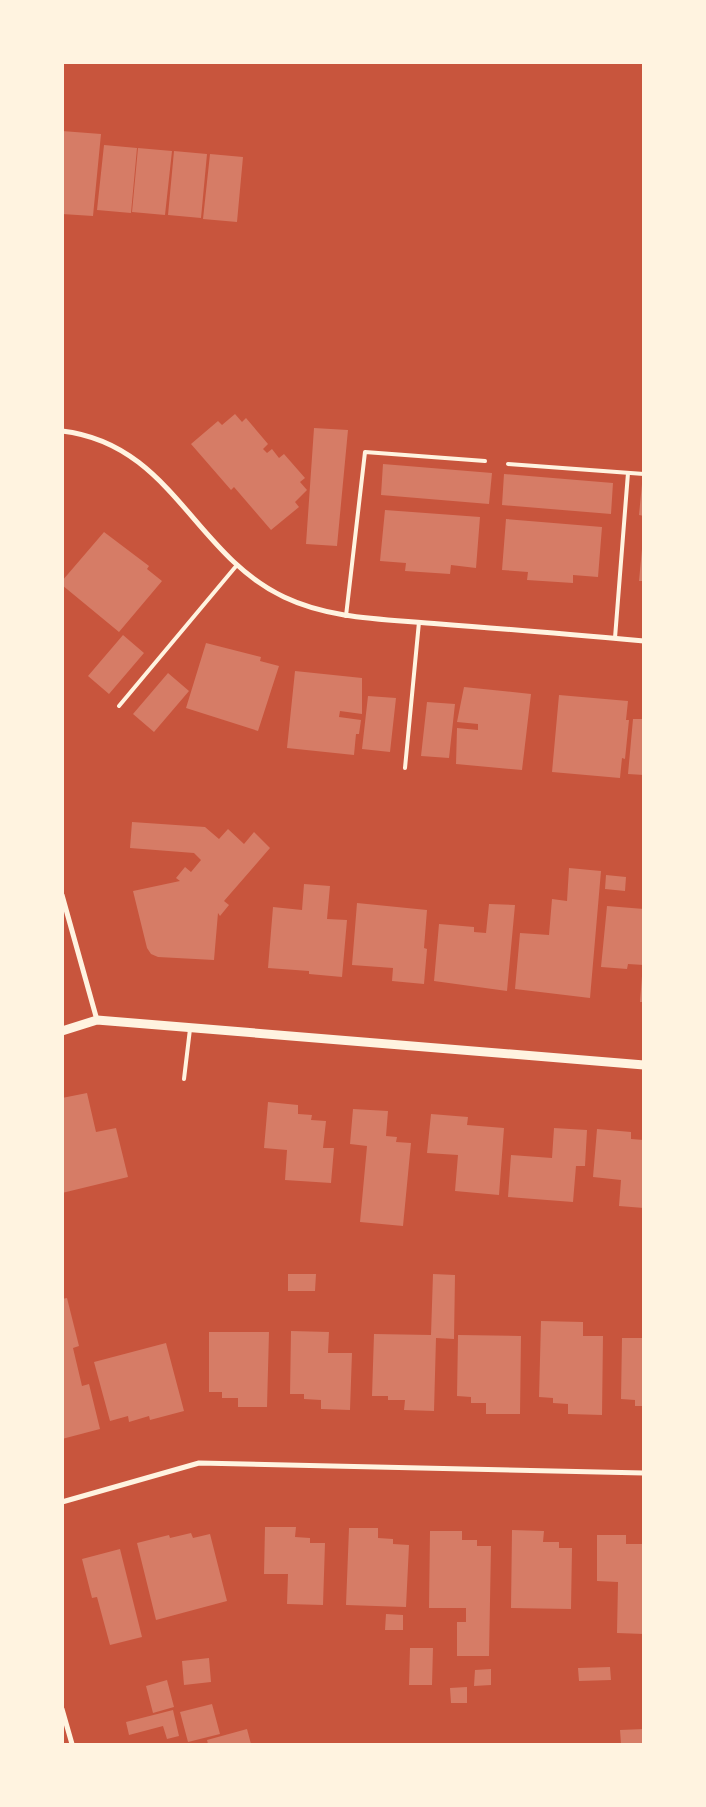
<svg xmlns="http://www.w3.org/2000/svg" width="706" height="1807" font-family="Barlow,sans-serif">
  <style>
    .building { fill: #d67c66 }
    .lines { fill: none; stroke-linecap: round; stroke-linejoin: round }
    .service { stroke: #fff3e0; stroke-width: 4 }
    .minor { stroke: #fff3e0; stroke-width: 5 }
    .tertiary { stroke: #fff3e0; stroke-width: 9 }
  </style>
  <rect width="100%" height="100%" fill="#c8553d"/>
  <path class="building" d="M62,131l39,3 -8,82 -31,-2z
    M104,145l33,3 -6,65 -34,-3z
    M138,148l34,3 -7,64 -33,-3z
    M174,151l33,3 -6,64 -33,-3z
    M210,154l33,3 -6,65 -34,-3z
    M235,414l7,8 4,-4 22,26 -5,5 4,4 5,-4 7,9 5,-4 21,24 -5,4 7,8 -12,12 4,5 -28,23 -37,-43 -3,3 -40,-46 27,-23 4,4z
    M314,428l34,2 -11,116 -31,-2z
    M383,464l109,9 -3,31 -108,-9z
    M504,474l109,9 -2,31 -109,-9z
    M642,484l2,1v31l-5,-1z
    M385,510l95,7 -4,51 -25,-3 -1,9 -45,-3 1,-8 -26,-2z
    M506,519l96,8 -4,50 -25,-2v8l-46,-3 1,-8 -26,-2z
    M104,532l45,34 -2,3 15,12 -43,51 -57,-47v-4z
    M642,549h2v32h-5z
    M123,635l21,18 -35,41 -21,-18z
    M206,643l55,14 -1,4 19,5 -21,65 -72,-23z
    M295,671l67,7v36l-22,-3 -1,6 22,3 -2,14h-3l-2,21 -67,-7z
    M168,673l21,18 -35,41 -21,-18z
    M464,687l67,7 -9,76 -66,-6 1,-36 21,2v-6l-21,-2z
    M559,695l69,6 -2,19h3l-4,39 -3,-1 -2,20 -68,-6z
    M368,696l28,2 -6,54 -28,-3z
    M427,702l28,2 -6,54 -28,-2z
    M633,719h11v56l-16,-1z
    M132,822l73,5 14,12 9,-10 16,15 10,-12 16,16 -46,53 5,4 -9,11 -2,-3 -4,47 -56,-3 -7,-3 -4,-6 -14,-57 47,-10 -4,-3 9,-11 6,5 10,-12 -7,-7 -64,-5z
    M569,868l32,3 -11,127 -75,-9 5,-56 29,2 3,-36 15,2z
    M606,875l20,2 -1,14 -20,-2z
    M304,884l26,2 -3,33 20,1 -5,57 -33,-3v-3l-41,-3 5,-61 29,3z
    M357,903l70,7 -3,38 3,1 -3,35 -32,-3 1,-13 -41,-3z
    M489,904l26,1 -8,86 -73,-10 5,-57 35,3v5l12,1z
    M607,906l37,3v56l-16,-1 -1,5 -26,-2z
    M642,976h2v26h-4z
    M87,1093l9,39 20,-4 12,49 -66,16v-95z
    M268,1102l30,3v9l14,1 -1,5 15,1 -3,27h11l-3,35 -46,-3 2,-30 -23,-2z
    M353,1109l35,2 -2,25 11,1 -1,5 15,1 -8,83 -43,-4 7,-76 -17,-2z
    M431,1114l37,3 -1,8 37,3 -5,67 -44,-4 3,-36 -31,-2z
    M554,1128l33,2 -2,36h-9l-3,36 -65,-5 3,-42 41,3z
    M597,1129l34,3v7l13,1v68l-25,-2 2,-26 -28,-3z
    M288,1274h28l-1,17h-27z
    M433,1274l22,1 -1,64 -18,-1 -2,73 -30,-1 1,-10h-17v-4h-16l2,-62 57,1z
    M67,1298l12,48 -6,2 9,38 7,-2 11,45 -38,10v-140z
    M541,1321l42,1v14h20l-1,79 -34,-1v-10l-15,-1v-5l-14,-1z
    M291,1331l38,1 -1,21h24l-2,57 -29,-1v-9l-17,-1v-5h-14z
    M209,1332h60l-2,75h-29v-9h-16v-6h-13z
    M458,1335l63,1 -1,78h-34v-11h-15v-6l-14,-1z
    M622,1338h22v68h-9v-6l-14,-1z
    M166,1343l18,68 -34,9 -1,-4 -20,6 -1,-6 -18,5 -16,-59z
    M265,1527h31l-1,10 15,1v5h15l-2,62 -36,-1 1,-30h-24z
    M349,1528h29v10l15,1v5l16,1 -3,62 -60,-2z
    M512,1530l32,1 -1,11h16v6h13l-1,61 -60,-1z
    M430,1531h32v9h15v6h14l-2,110h-32v-34h9v-14h-37z
    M191,1533l2,5 17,-4 17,67 -71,19 -19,-77 32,-8 1,3z
    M597,1535h29v9h16v6h2v84l-27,-1 1,-51 -21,-1z
    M120,1549l22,88 -32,8 -13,-48 -5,1 -10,-39z
    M386,1614l17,1v15h-18z
    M410,1648h23l-1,37h-23z
    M209,1658l2,24 -27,3 -2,-24z
    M610,1667l1,13 -32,1 -1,-13z
    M491,1669v16l-17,1 1,-16z
    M167,1680l7,27 -21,6 -7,-27z
    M467,1687v16h-16l-1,-15z
    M212,1704l8,30 -32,8 -8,-30z
    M173,1710l6,26 -12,3 -4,-13 -34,9 -3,-13z
    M247,1729l4,15h-43l-1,-4z
    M644,1729v15h-23l-1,-14z"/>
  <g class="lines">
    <path class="service" d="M508,464l136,10
      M346,616l19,-164 120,9
      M615,638l13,-165
      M119,706l118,-141
      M405,768l14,-146
      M184,1079l6,-50"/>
    <path class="minor" d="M62,431c110,13 131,123 222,166 48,23 103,22 156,27 68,5 136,11 204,17
      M62,895l35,125
      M62,1502l137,-39 445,10
      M62,1709l10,35"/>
    <path class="tertiary" d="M62,1031l35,-11 547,45"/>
  </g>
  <rect width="706" height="1807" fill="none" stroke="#fff3e0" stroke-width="128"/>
</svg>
